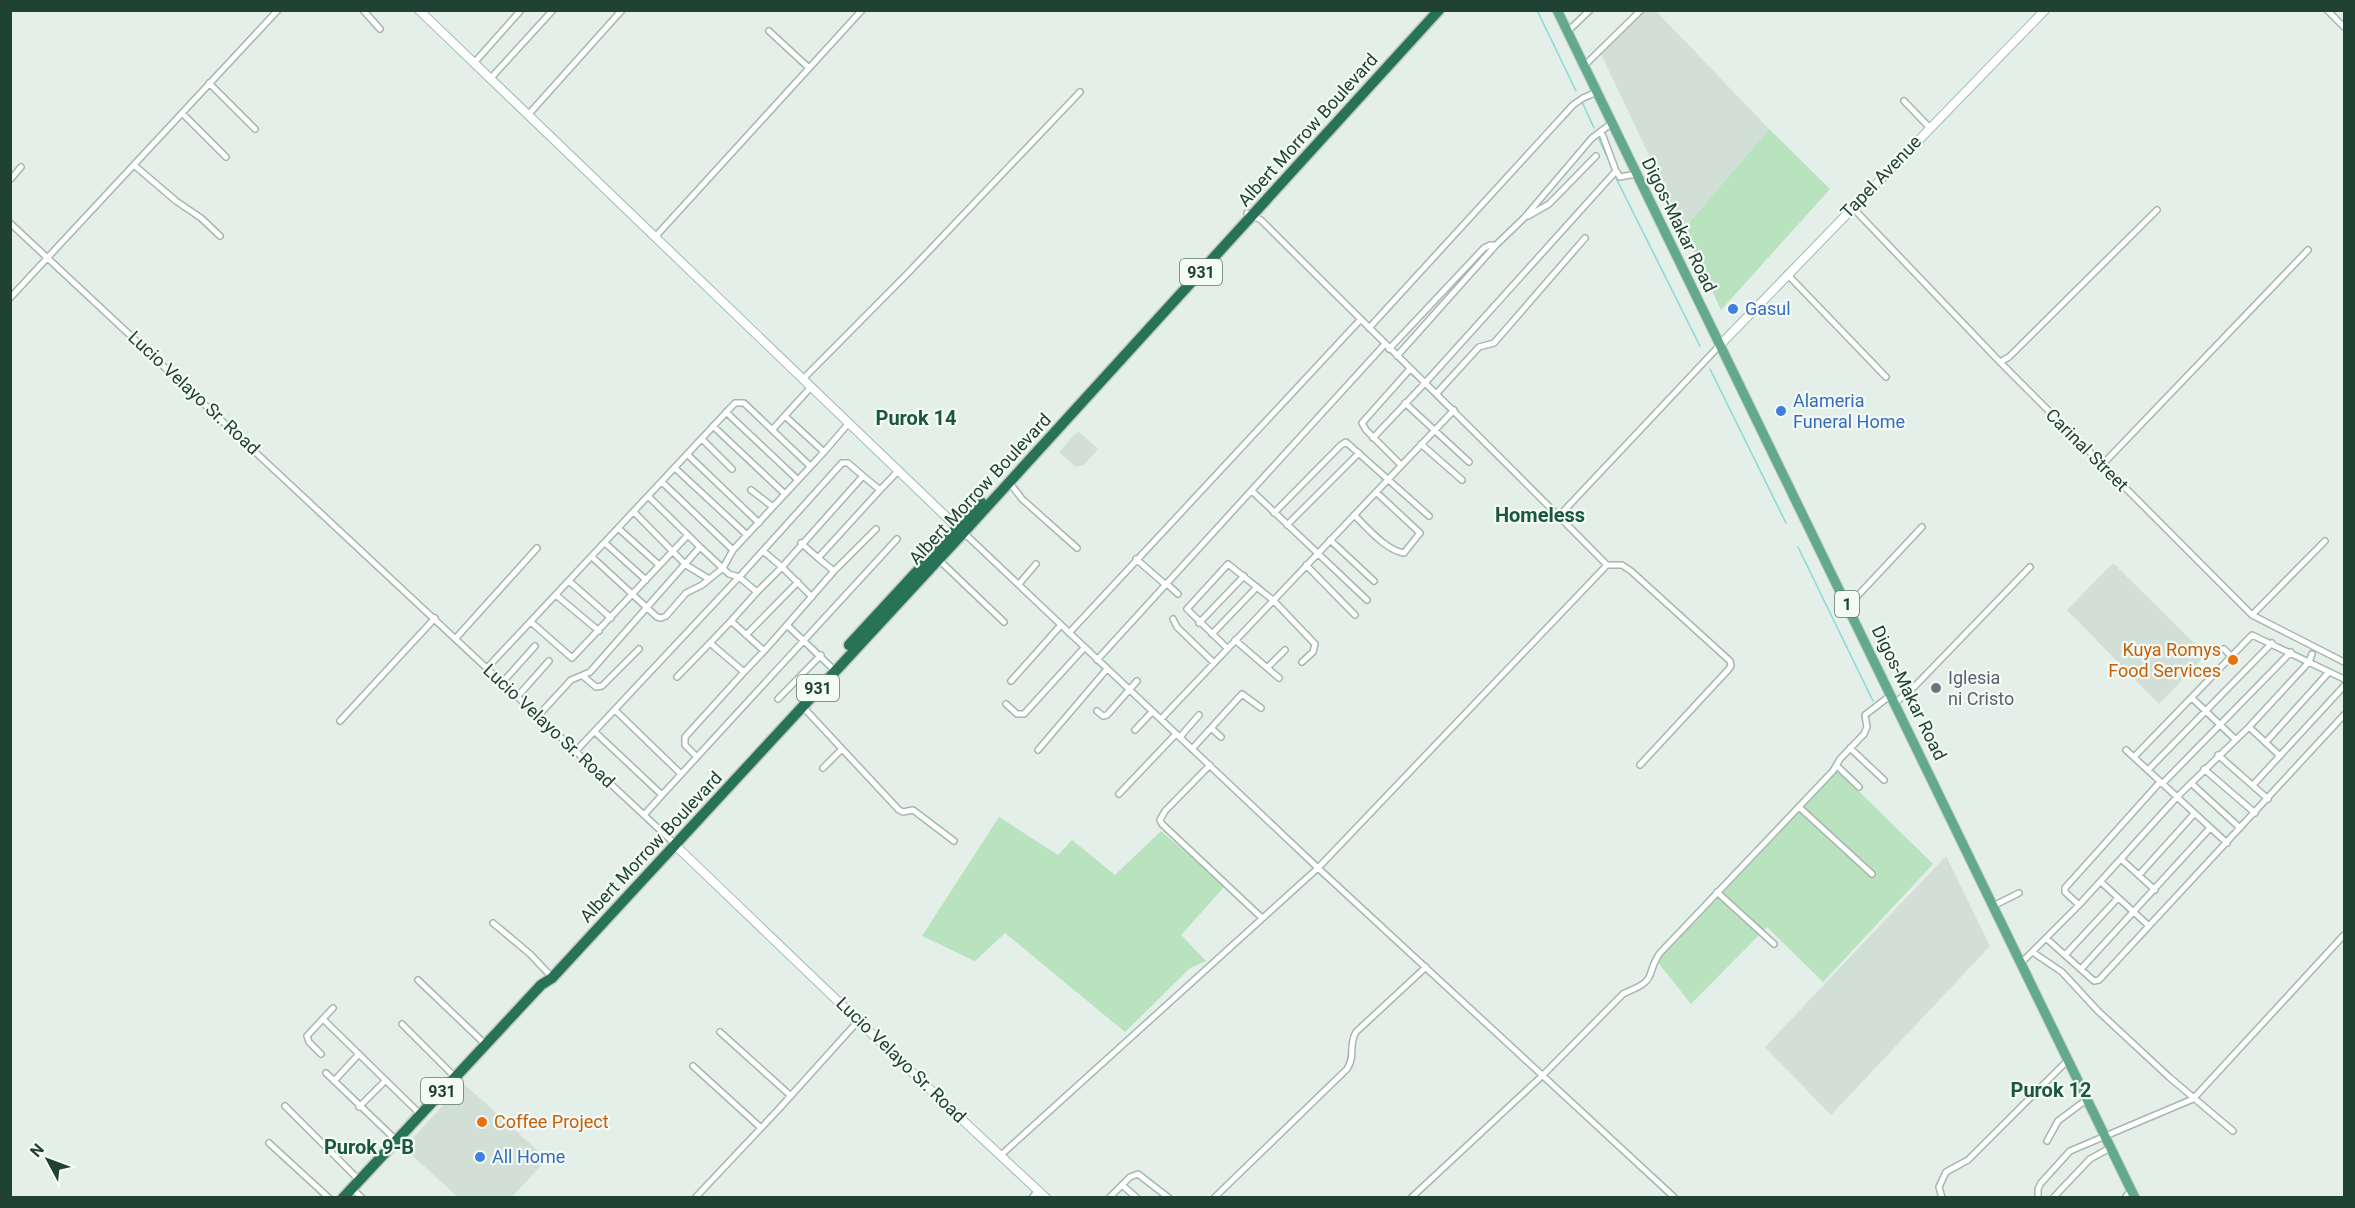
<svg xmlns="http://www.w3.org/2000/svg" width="2355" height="1208" font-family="Roboto,sans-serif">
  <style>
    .built { fill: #d1dfd6 }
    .green { fill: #b9e2be }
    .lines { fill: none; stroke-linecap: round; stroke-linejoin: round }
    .stream { stroke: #85d9da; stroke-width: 1.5 }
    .street-casing { stroke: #a5b8ae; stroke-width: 8 }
    .secondary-casing { stroke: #a0bcae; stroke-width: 10 }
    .primary-casing { stroke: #c1cac6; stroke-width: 11 }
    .highway-casing { stroke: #c1cac6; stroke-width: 13 }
    .street { stroke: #fff; stroke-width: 5 }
    .secondary { stroke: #fff; stroke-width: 8 }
    .primary { stroke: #62a98d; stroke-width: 9 }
    .highway { stroke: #287258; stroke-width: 10 }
    .shop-dot { fill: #3f7fe0; stroke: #f4faf6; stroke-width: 2 }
    .food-dot { fill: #e8710a; stroke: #f4faf6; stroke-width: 2 }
    .worship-dot { fill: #6b7280; stroke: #f4faf6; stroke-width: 2 }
    .labels { text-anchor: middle; stroke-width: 4.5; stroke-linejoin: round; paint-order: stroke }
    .shield { fill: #f4faf6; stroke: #60796e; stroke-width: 1.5 }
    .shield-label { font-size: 16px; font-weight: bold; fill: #204234 }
    .street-label { font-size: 18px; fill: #204234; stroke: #f4faf6 }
    .shop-label { font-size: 18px; fill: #366cbe; stroke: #f4faf6; text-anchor: start }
    .food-label { font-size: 18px; fill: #c56008; stroke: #f4faf6; text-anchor: end }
    .worship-label { font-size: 18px; fill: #5b616d; stroke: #f4faf6; text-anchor: start }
    .neighbourhood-label { font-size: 20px; font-weight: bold; fill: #19573f; stroke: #f4faf6 }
  </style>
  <rect width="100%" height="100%" fill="#e3efe8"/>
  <path class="built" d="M1643,11h13l113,118 -85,100 -84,-177z
    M1078,431l20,18 -14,16 -8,2 -17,-15z
    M2113,563l93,92 -47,49 -92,-94z
    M1946,856l44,90 -159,169 -66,-68z
    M463,1083l84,76 -35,38h-54l-54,-49z"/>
  <path class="green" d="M1769,129l61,60 -109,121 -37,-81z
    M1835,768l98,96 -110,118 -56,-55 -76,77 -35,-44z
    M999,817l59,38 14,-15 43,35 46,-44 64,55 -44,49 25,26 -16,7 -65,64 -120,-99 -30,28 -53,-25z"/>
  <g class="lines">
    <path class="stream" d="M1537,10l39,81
      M1582,102l12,26
      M1599,139l13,29
      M1616,178l84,168
      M48,253l226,-243
      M10,294l14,-15
      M1710,369l76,154
      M1798,547l75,154
      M1096,662l7,7
      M602,779l63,60
      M1615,1146l55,52"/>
    <g class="street-casing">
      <path id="street" d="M363,10l17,19
        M2327,10l17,17
        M769,31l40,37
        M1567,32l23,-22
        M474,63l47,-53
        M1584,66l57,-56
        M490,79l63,-69
        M209,83l46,46
        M1904,101l26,27
        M182,113l44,44
        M528,115l94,-105
        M134,165l42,36 25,17 19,18
        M1616,171l4,6 16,-3
        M10,180l11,-13
        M1852,207l148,155 252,253 92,47
        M1247,213l14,7c115,115 232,229 346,345h15l9,6 99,90 1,5 -3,4 -88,95
        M1528,216l21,-12 47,-48
        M10,223l665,621
        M656,236l206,-226
        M1787,274l99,103
        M10,298l268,-288
        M1369,328l204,-223 10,-7 14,-6
        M1389,349l95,-101 6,-3h6
        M1397,356l99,-111 28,-27 68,-80 20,-15
        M2000,362l9,-5 148,-147
        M803,379l104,-105 173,-182
        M1437,393l42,-46 15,-4 91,-105
        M1405,403l64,59
        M726,412l72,68
        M713,426l72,68
        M772,430l39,-43
        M1373,438l52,-55 191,-212 -15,-40
        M702,439l30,30
        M1421,444l41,36
        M824,452l24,-28
        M688,455l71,68
        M1401,465l-35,-35 -4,-7 48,-54
        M2102,465l206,-215
        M675,468l72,67
        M662,482l71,68
        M1009,482l13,17 55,49
        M751,490l22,17
        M880,490l19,-20
        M1252,491l115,109
        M634,512l52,53 23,14
        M1274,513l67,-68 5,-3 83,74
        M1354,515c13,12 31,35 50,38l16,-20 -44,-41
        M1559,516l161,-171
        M1287,525l72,-72
        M618,528l41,37
        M964,533l354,335 357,330
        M1330,540l44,41
        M605,543l41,37
        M801,543l17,15
        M700,547l29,27 10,3
        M763,551l19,16 -25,25 -18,-15 3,-3 100,-111h6l15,13 -81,91 30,30
        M592,557l65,60 4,1 5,-2 20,-23 16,-8 21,-17 10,-18 91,-98 -39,-36
        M938,559l66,63
        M1136,559l30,26
        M1306,565l49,50
        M834,571l-16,-13 62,-68 -17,-14
        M569,581l42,37
        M1019,584l17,-20
        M1167,584l11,10
        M757,592l-26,29 33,30 23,-26
        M556,595l43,36
        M1848,606l74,-79
        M2252,615l73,-74
        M1173,619l4,8 37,36
        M731,621l-21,22 34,29 20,-21
        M531,622l41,36 116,-123
        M1199,623l45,-47
        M1069,633l292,-314
        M1212,634l45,-47
        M746,635l52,-53
        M456,638l81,-90
        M1235,640l44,38
        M1227,648l-40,-39 41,-45 46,37 41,43 -2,8 -11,10
        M2224,649l7,7
        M1097,660l288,-316
        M830,666l-43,-41 47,-54 42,-42
        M1268,667l17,-17
        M487,668l248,-265h9l66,63
        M583,676l13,11 6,-1 37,-37
        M677,677l33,-34
        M1011,681l50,-56
        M502,683l33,-37
        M517,697l32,-36
        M2192,698l43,41
        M778,699l43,-44
        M1895,703l20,-17 115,-119
        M1006,704l11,10h7l60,-66
        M803,707l96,103 4,2 10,-2 41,31
        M615,710l66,64
        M1097,711l6,5 4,-1 30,-34
        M537,717l34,-37 19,-8 110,-125 -51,-50
        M1161,719l293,-309
        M340,721l95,-103
        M2249,727l31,29
        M1211,728l10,9
        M1135,730l17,-18
        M595,732l67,63 235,-256
        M1180,737l19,-22
        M2266,742l63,-70
        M1850,748l34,32
        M1192,749l50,-55 19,14
        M1038,750l69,-81
        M2126,750l101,93
        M575,752l164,-175
        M2218,755l50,44
        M696,756l-11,-11v-8l59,-65
        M2134,757l118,-122 92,44
        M1210,765l-45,46 -5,9 2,4 100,94
        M1837,766l22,21
        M823,768l19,-19
        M2204,769l51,44
        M2148,770l124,-127
        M2191,783l49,45
        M2162,784l129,-132
        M2253,785l91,-99
        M1119,794l57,-60
        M1799,807l73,67
        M644,815l18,-20
        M2121,859l34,31
        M2139,875l55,-61
        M2101,882l48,44
        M1717,892l57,52
        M2079,905l-14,-13v-4l95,-106
        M1993,906l26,-13
        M493,923l37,31 18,19
        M2047,939l47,42 5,-1 245,-265
        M2034,953l28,19 36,39 71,66 64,54
        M2065,955l53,-57
        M2020,964l59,-59 98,-108 72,-70 60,-65 3,-8
        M2081,969l129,-141
        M418,980l67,64
        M323,1019l97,95
        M402,1024l53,53
        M720,1032l71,64
        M321,1054l-12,-12 -2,-6 26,-28
        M693,1066l68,62
        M326,1073l70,67
        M334,1081l25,-27
        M285,1106l74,74
        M359,1107l26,-26
        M2047,1141l11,-20 28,-21
        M269,1143l60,55
        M1001,1155l317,-287 289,-303
        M1122,1185l15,13
        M352,1188l10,10
        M695,1198l82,-87 82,-91
        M1032,1198l6,-8
        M1109,1198l21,-21 8,-3 31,24
        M1214,1198l133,-129c9,-13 1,-24 9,-37l70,-65
        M1411,1198l132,-123 80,-81c9,-5 23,-8 27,-19 3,-8 4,-14 10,-22l173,-182 7,-12 24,-25 3,-7 -2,-12 26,-20
        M1942,1198l-3,-11 7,-15 22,-12 99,-99
        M2038,1198v-9l3,-6 29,-32 123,-52 151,-164
        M2053,1198l37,-39 20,-11
        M2125,1198l6,-8"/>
    </g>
    <g class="secondary-casing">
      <path id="secondary" d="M419,10l541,520
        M1720,345l325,-335
        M676,846l264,253 106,99"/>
    </g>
    <g class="primary-casing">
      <path id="primary" d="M1557,10l578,1188"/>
    </g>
    <g class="highway-casing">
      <path id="highway" d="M849,645l132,-143
        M343,1198l198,-213 11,-7 411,-445 476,-523"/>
    </g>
    <use href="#street" class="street"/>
    <use href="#secondary" class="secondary"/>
    <use href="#primary" class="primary"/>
    <use href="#highway" class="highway"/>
  </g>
  <g class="shop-dot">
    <circle cx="1733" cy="309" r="6"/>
    <circle cx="1781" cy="411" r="6"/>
    <circle cx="480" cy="1157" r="6"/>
  </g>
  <g class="food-dot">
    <circle cx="2233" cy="660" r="6"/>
    <circle cx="482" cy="1122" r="6"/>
  </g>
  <circle class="worship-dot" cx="1936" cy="688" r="6"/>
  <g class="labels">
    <g class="shield">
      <rect x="1180" y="259" width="42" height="26" rx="4.5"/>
      <rect x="1835" y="591" width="24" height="26" rx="4.5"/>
      <rect x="797" y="675" width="42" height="26" rx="4.5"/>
      <rect x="421" y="1078" width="42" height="26" rx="4.5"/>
    </g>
    <g class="shield-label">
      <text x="1201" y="278">931</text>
      <text x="1847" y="610">1</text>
      <text x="818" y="694">931</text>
      <text x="442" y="1097">931</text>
    </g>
    <g class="street-label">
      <text transform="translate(1308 130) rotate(-48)" y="6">Albert Morrow Boulevard</text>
      <text transform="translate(1881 177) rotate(-46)" y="6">Tapel Avenue</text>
      <text transform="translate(1679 225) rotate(64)" y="6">Digos-Makar Road</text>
      <text transform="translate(194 393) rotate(43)" y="6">Lucio Velayo Sr. Road</text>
      <text transform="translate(2087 450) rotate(45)" y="6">Carinal Street</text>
      <text transform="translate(980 489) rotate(-47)" y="6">Albert Morrow Boulevard</text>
      <text transform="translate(1909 693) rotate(64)" y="6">Digos-Makar Road</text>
      <text transform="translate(549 726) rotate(43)" y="6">Lucio Velayo Sr. Road</text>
      <text transform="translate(651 847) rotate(-47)" y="6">Albert Morrow Boulevard</text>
      <text transform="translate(901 1060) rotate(44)" y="6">Lucio Velayo Sr. Road</text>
    </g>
    <g class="shop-label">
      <text x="1745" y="315">Gasul</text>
      <text x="1793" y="407">Alameria<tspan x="1793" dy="21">Funeral Home</tspan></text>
      <text x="492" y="1163">All Home</text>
    </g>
    <g class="food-label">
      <text x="2221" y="656">Kuya Romys<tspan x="2221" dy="21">Food Services</tspan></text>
      <text x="494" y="1128" text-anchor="start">Coffee Project</text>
    </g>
    <g class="worship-label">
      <text x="1948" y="684">Iglesia<tspan x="1948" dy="21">ni Cristo</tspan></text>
    </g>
    <g class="neighbourhood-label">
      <text x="916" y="425">Purok 14</text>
      <text x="1540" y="522">Homeless</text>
      <text x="2051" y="1097">Purok 12</text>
      <text x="369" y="1154">Purok 9-B</text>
    </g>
  </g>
  <rect width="2355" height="1208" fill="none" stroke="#204234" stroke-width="24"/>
  <g transform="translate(48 1160) rotate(311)" stroke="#f4faf6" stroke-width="4.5" paint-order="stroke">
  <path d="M0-4.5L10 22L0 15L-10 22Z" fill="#204234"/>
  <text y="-9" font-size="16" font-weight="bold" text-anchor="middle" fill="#204234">N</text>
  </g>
</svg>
